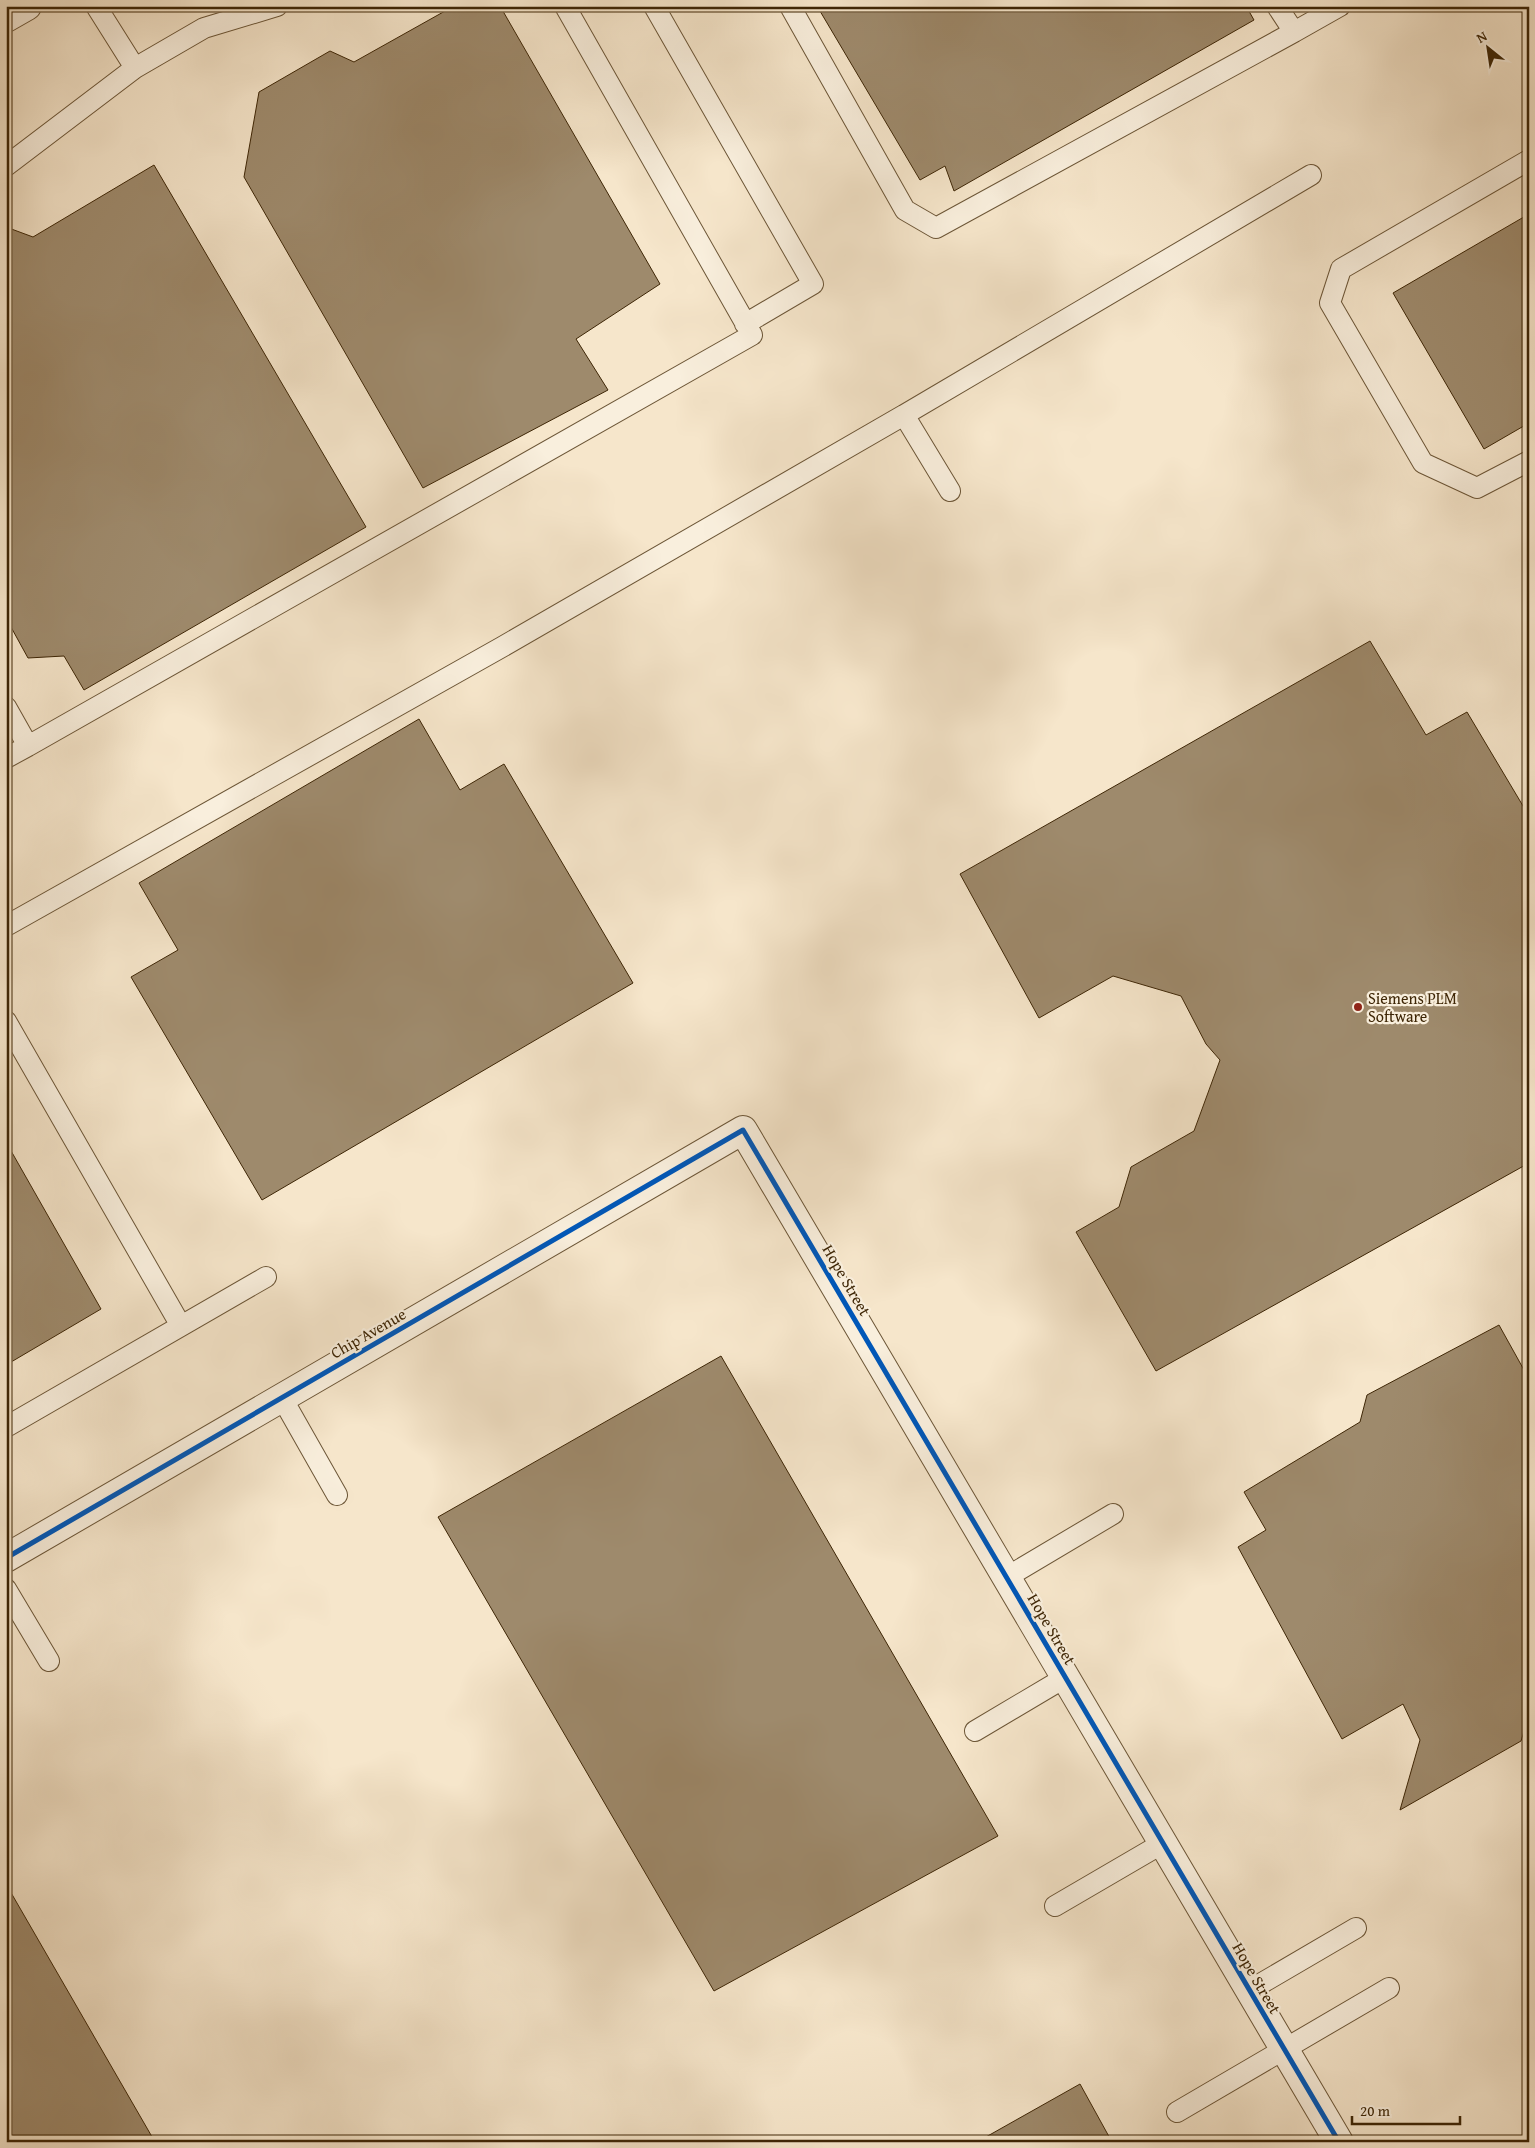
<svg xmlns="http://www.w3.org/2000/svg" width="1535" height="2148" font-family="'Gentium Book Plus',serif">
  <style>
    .building { fill: #9e8a6c; stroke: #3e2606 }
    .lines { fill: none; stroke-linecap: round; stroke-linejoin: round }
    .service-casing { stroke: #6c5637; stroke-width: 22 }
    .minor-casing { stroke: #6c5637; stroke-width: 30 }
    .tertiary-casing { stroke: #6c5637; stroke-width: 30 }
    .service { stroke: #f9efdd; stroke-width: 20 }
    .minor { stroke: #f9efdd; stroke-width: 28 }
    .tertiary { stroke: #f9efdd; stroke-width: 28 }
    .cycleway-casing { stroke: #f9efdd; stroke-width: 8 }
    .cycleway { stroke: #0057b8; stroke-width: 5 }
    .poi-dot { fill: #8f2418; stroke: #f9efdd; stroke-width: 2 }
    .labels { text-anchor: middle; stroke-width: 4.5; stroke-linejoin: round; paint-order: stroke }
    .poi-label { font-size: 16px; fill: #3e2606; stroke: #f9efdd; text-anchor: start }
    .street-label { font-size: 16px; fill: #3e2606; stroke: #f9efdd }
  </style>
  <rect width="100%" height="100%" fill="#f6e6cb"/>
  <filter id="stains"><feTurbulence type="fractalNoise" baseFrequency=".004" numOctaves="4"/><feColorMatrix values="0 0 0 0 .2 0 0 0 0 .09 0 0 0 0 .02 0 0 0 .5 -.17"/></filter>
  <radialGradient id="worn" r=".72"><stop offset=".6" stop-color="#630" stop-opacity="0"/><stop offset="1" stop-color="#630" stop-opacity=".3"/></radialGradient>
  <path class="building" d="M454,6h46l160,278 -84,55 32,51 -185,98 -179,-311 15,-85 71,-41 24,11z
    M817,6h429l8,14 -300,171 -9,-25 -25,14z
    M154,165l212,362 -282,163 -20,-34 -36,2 -22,-40v-391l27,10z
    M1529,214v209l-45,26 -91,-156z
    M1370,641l56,94 41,-23 62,104v347l-373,208 -80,-139 43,-25 12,-40 63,-36 26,-71 -14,-16 -25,-48 -68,-20 -74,42 -79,-144z
    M419,719l41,71 44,-26 129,219 -371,217 -131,-223 47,-27 -39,-67z
    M6,1142l95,167 -95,56z
    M1499,1325l30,54v336l-8,26 -121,69 20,-70 -17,-36 -61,35 -104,-192 28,-17 -22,-38 116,-70 7,-27z
    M721,1356l277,480 -284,155 -276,-474z
    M6,1884l149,258h-149z
    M1080,2084l32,58h-135z"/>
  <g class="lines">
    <g class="service-casing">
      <path id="service" d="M654,6l159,278 -68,40
        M790,6l115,204 31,18 358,-196 -17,-26
        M1294,32l46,-26
        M135,68l69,-40 73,-22
        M1529,160l-188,109 -11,34 93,160 54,25 52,-27
        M6,166l129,-98 -39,-62
        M904,415l407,-240
        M6,707l22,39 -22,12
        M28,746l724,-411 -187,-329
        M6,926l496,-279 402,-232 46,76
        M6,1021l175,305
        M282,1398l55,97
        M6,1427l260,-150
        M1007,1577l106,-63
        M6,1589l43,72
        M975,1731l91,-54
        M1055,1906l108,-63
        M1250,1990l106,-62
        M1177,2112l212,-124"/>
    </g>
    <g class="minor-casing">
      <path id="minor" d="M6,18l21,-12"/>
    </g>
    <g class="tertiary-casing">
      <path id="tertiary" d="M6,1558l737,-428 596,1012"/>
    </g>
    <use href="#service" class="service"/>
    <use href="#minor" class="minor"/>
    <use href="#tertiary" class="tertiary"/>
    <g class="cycleway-casing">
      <path id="cycleway" d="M6,1558l737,-428 596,1012"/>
    </g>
    <use href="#cycleway" class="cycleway"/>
  </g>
  <circle class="poi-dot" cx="1358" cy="1007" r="5"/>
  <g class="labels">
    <g class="poi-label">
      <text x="1368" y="1004">Siemens PLM<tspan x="1368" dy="18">Software</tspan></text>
    </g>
    <g class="street-label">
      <text transform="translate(847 1280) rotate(60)" y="6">Hope Street</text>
      <text transform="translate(368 1333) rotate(-30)" y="6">Chip Avenue</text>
      <text transform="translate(1052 1629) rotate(60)" y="6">Hope Street</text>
      <text transform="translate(1257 1978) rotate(60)" y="6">Hope Street</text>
    </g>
  </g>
  <rect width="1535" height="2148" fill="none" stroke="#f6e6cb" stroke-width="25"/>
  <rect x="8" y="8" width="1520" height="2133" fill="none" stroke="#3e2606" stroke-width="2.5"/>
  <rect x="12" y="12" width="1510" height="2123" fill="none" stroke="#3e2606"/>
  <g transform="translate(1488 48) rotate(330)" stroke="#f9efdd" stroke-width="4" paint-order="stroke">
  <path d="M0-4L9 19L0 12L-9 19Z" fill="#3e2606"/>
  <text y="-8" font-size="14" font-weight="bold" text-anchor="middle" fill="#3e2606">N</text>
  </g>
  <path d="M1352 2116v8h108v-8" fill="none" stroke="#3e2606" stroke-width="2.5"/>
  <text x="1360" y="2116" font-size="15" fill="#3e2606" stroke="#f9efdd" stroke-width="4" paint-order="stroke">20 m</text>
  <rect width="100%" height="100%" filter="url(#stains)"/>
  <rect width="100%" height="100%" fill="url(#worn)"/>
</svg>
